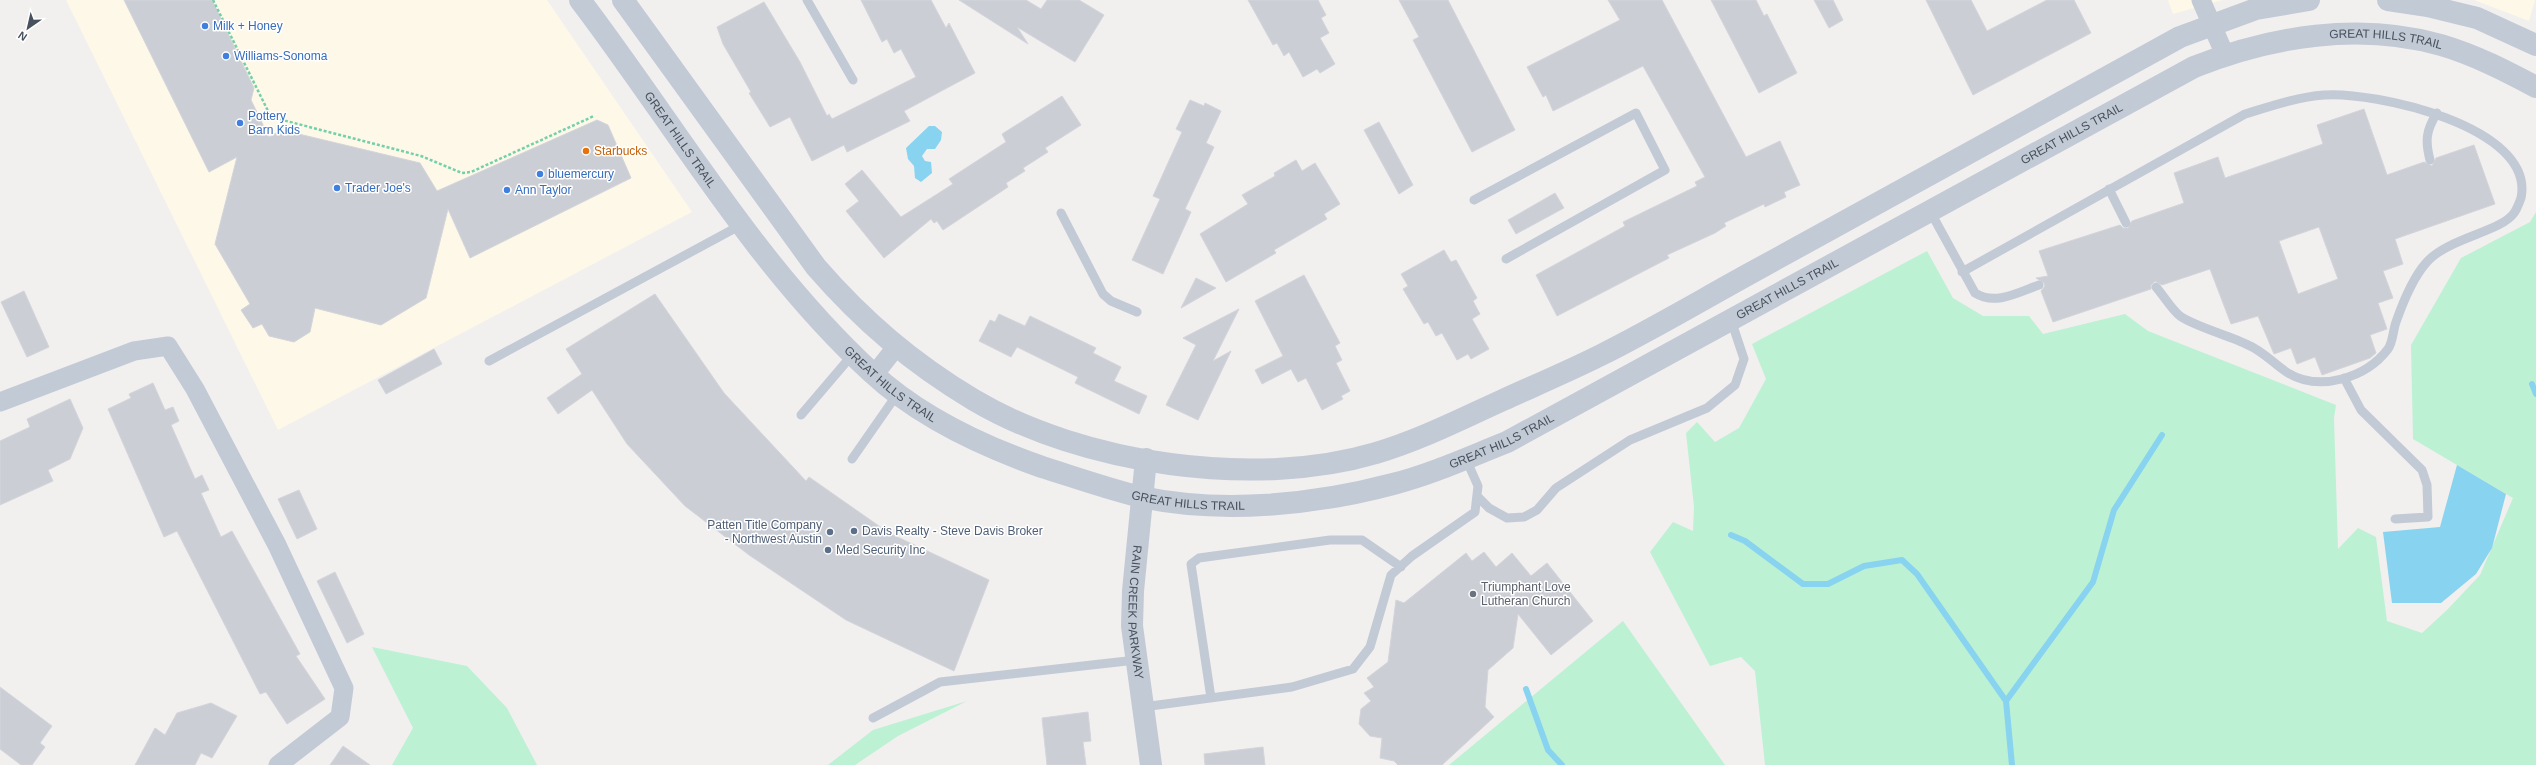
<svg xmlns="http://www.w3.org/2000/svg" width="2536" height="765" font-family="Arial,sans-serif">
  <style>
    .commercial { fill: #fdf8e8 }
    .green { fill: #bcf1d4 }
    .water { fill: #88d3ef }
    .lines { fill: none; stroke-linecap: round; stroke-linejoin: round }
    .stream { stroke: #88d3ef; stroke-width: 6 }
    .building { fill: #cbced4; stroke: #d3d5db; fill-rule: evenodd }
    .path { stroke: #73d0a8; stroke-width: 2.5; stroke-dasharray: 3 2; stroke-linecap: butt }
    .service { stroke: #c2cad5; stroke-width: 9 }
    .minor { stroke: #c2cad5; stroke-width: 19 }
    .tertiary { stroke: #c2cad5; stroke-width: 22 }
    .shop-dot { fill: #3f7fe0; stroke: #fff; stroke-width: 1.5 }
    .food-dot { fill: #e8710a; stroke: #fff; stroke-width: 1.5 }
    .service-dot { fill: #5c6f8a; stroke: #fff; stroke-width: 1.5 }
    .worship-dot { fill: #6b7280; stroke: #fff; stroke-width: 1.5 }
    .labels { text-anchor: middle; stroke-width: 3; stroke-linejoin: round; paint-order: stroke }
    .shop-label { font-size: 12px; fill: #366cbe; stroke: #fff; text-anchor: start }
    .street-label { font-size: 12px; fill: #46515d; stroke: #fff }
    .food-label { font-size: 12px; fill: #c56008; stroke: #fff; text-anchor: start }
    .service-label { font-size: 12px; fill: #4e5e75; stroke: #fff; text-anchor: start }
    .worship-label { font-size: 12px; fill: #5b616d; stroke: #fff; text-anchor: start }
  </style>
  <rect width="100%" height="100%" fill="#f2efef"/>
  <path class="commercial" d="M66,0h481l145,212 -414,218z
    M2168,0h55l-50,14z
    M2474,0h61l-6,21z"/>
  <path class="green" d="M2536,212v553h-771l-10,-94 -14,-14 -31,9 -60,-114 23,-30 20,9 1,-24 -8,-74 11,-11 18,20 24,-14 27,-49 -14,-35 175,-93 26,47 30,18h46l14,18 82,-20 23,17 188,74 -2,13 4,131 20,-21 18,9 11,84 35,12 25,-23 33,-35 33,-77 -100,-59 -2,-94 50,-87 69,-36z
    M1623,621l102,144h-276z
    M372,647l95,19 40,42 30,57h-145l21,-37z
    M967,701l-69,35 -43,29h-27l45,-35z"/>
  <path class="water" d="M929,126h6l7,6 -1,8 -6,9h-8l-5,7 3,5 6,1 1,11 -11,9 -6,-4 -1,-12 -6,-7 -2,-11z
    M2457,465l49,29 -14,54 -16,26 -35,29h-49l-9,-71 57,-5z"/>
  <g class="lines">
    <path class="stream" d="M2532,384l4,10
      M1731,535l14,6 58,43h25l36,-18 38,-6 15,14 89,127 6,64
      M1526,689l22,61 14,15
      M2006,701l87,-119 21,-72 48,-75"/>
  </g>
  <path class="building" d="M124,0h88l42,88 -3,12 18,37 13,-7 138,33 17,28 160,-71 11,5 23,53 -161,80 -22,-49 -22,89 -45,27 -66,-17 -5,24 -16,10 -25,-6 -7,-12 -9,4 -12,-18 9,-6 -35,-60 22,-87 -28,15z
    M861,0h70l15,28 3,-5 26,50 -71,38 6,10 -63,31 -3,-7 -32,16 -22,-44 -20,10 -21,-34 2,-1 -28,-48 -6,-17 47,-25 36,60 27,54 2,-2 3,5 84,-42 -15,-28 -7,4 -7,-14 -5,3z
    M959,0h67l15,9 6,-9h32l25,15 -29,47 -58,-35 11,17z
    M1248,0h70l8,15 -5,3 8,15 -9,5 15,26 -15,9 -3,-4 -14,8 -14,-25 -5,4 -7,-13 -4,2z
    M1399,0h49l67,130 -43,22 -59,-112 6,-3z
    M1608,0h54l84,157 34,-16 20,44 -16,7 2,5 -21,10 -1,-3 -40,19 2,3 -11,7 -48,22 2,3 -112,58 -21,-41 89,-49 -2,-4 74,-36 -2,-4 10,-5 -62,-111 -90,45 -7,-16 -3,2 -16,-30 93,-47z
    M1711,0h45l8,16 3,-2 30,59 -38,20z
    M1814,0h19l10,20 -14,8z
    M1926,0h45l16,31 60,-31h27l17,33 -118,62z
    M1062,96l19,29 -36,23 3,4 -25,16 2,3 -19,12 2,4 -65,43 -6,-9 -3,2 -3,-4 -47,39 -38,-47 13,-10 -14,-17 17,-14 39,47 52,-33 -4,-5 57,-37 -4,-8z
    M1190,100l14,6 1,-3 16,8 -15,32 8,4 -29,62 6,3 -28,62 -31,-14 28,-61 -7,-3 29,-64 -6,-3z
    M2364,109l23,66 37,-13 8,4 4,-8 38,-13 21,59 -100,35 8,25 -20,7 10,27 -15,5 9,26 -17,6 6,18 -6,5 -48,17 -7,-18 -18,7 -6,-16 -17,6 -16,-38 -27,8 -21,-55 -48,16 -7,-4 -4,4v4l-98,33 -12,-31 4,-5 -1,-3 -8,-5 12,-2 -9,-25 81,-26 3,3h5l4,-7 52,-18 -10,-30 44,-16 7,21 98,-34 -6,-19zM2319,227l19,52 -40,15 -19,-53z
    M1379,122l34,63 -14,9 -35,-64z
    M1296,160l6,11 13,-8 25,41 -16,10 3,5 -53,31 2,3 -50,29 -26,-48 48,-30 -6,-9 33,-19 -1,-3z
    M1555,193l9,15 -48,26 -8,-14z
    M1444,250l7,12 5,-2 21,38 -4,3 7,13 -8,5 17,30 -18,10 -3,-5 -11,6 -15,-27 -6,3 -8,-14 -4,2 -21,-35 5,-3 -7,-12z
    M1304,275l36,68 -5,3 7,14 -6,3 14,28 -9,5 2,3 -21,11 -16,-32 -8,4 -7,-13 -29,15 -7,-14 28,-14 -28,-55z
    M1196,278l20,10 -35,20z
    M24,291l25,56 -22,10 -26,-55z
    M655,294l69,99 82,88 3,-4 80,56 100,47 -35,91 -108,-51 -97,-65 -64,-49 -58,-62 -35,-54 -34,24 -11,-16 35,-24 -16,-25z
    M1239,309l-26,52 18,-10 -33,69 -32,-15 30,-60 -13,-7z
    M999,314l26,12 5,-10 66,32 -3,5 28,14 -7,14 33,15 -8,18 -64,-31 3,-6 -61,-30 -6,10 -32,-16 11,-21 5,2z
    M434,349l8,15 -56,30 -8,-14z
    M153,383l12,27 8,-3 6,14 -8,4 24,54 7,-4 7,15 -8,3 20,44 11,-6 68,123 -4,2 29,43 -38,25 -21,-32 -6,2 -83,-163 -13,6 -56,-128 23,-11 -2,-4z
    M70,399l13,29 -13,31 -22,11 5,11 -53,24v-64l30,-14 -3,-8z
    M299,490l18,39 -20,10 -19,-40z
    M1484,552l12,15 16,-14 19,23 16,-13 46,58 -42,34 -33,-41 -5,34 -25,22 -3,37 9,10 -52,48h-44l-4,-4 -14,-3 2,-20 -12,-2 -11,-12 2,-15 10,-8 -7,-8 10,-6 -7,-9 21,-16 8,-62 8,3 62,-50 6,8z
    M335,572l29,62 -17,9 -30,-62z
    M0,687l52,39 -12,17 5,4 -13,18h-11l-21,-16z
    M211,703l26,13 -25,42 -11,-5 -6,12h-60l20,-37 10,7 12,-22z
    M1088,712l3,29 -8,1 3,23h-39l-5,-47z
    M343,746l27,19h-40z
    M1263,747l2,18h-60l-1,-11z"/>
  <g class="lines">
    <path class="path" d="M213,0l58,117 150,39 41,17 9,-1 123,-56"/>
    <path class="service" d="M807,0l46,80
      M2430,160c-5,-19 -4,-30 7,-47
      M2109,189l17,34
      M1474,200l162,-87 29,57 -159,89
      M1930,211l45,82c20,13 44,-1 64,-8
      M1061,213l42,81 8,7 26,11
      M1962,272l283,-158c26,-8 52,-17 79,-19 48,-4 212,31 197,103 -2,5 -4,11 -7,15 -13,19 -67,25 -88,50 -14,16 -23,39 -30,59 -3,8 -3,20 -8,27 -22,29 -68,43 -100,24 -13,-8 -25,-22 -40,-28 -15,-8 -57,-20 -68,-29 -9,-7 -16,-20 -24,-29
      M489,361l252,-136
      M2344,378l17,32 61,60 5,15 1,32 -33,2
      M801,415l52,-61
      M852,459l46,-66
      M1477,496l12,12 18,10 17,-1 13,-7 19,-22 74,-48 77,-32 28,-23 9,-26 -13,-39
      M1211,698l-20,-134 8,-6 131,-18h32l39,27
      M1143,707l149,-20 61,-18 17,-22 21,-72 21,-19 63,-44 3,-26 -12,-27
      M873,718l67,-36 196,-22"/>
    <path class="minor" d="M2201,0l24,55
      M874,375l22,-28
      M0,402l134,-51 34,-5 27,43 82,156 67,143 -4,29 -62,48"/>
    <g class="tertiary">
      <path id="s1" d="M580,0c95,125 175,265 291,372 47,44 111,74 171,95 32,10 66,22 99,30 81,17 173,8 252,-13 39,-10 76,-27 114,-42l687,-375c78,-31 165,-45 247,-22 34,10 65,26 95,42"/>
      <path d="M623,0l193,267c47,54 96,96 158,133 108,64 281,89 402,53 44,-13 85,-34 127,-53 33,-15 66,-29 98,-45 50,-25 99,-54 148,-81 144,-79 288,-158 431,-237l76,-28 53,-9"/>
      <path d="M2388,0l40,6 49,12 59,27"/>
      <path id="s2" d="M1146,459l-13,132 -1,35 19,139"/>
    </g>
  </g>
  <g class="shop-dot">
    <circle cx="205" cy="26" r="4"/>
    <circle cx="226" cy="56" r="4"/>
    <circle cx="240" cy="123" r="4"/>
    <circle cx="540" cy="174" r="4"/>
    <circle cx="337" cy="188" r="4"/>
    <circle cx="507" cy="190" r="4"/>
  </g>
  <circle class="food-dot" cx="586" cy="151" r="4"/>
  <g class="service-dot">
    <circle cx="854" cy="531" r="4"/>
    <circle cx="830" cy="532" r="4"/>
    <circle cx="828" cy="550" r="4"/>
  </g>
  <circle class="worship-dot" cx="1473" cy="594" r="4"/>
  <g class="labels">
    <g class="shop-label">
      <text x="213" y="30">Milk + Honey</text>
      <text x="234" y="60">Williams-Sonoma</text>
      <text x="248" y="120">Pottery<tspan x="248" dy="14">Barn Kids</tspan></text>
      <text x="548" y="178">bluemercury</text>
      <text x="345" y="192">Trader Joe's</text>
      <text x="515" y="194">Ann Taylor</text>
    </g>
    <g class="street-label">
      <text dy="4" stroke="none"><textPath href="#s1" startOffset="2129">GREAT HILLS TRAIL</textPath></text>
      <text dy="4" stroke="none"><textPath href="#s1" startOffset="1793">GREAT HILLS TRAIL</textPath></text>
      <text dy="4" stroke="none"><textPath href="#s1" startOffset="172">GREAT HILLS TRAIL</textPath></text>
      <text dy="4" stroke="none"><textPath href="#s1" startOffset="1469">GREAT HILLS TRAIL</textPath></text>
      <text dy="4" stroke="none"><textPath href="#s1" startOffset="496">GREAT HILLS TRAIL</textPath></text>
      <text dy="4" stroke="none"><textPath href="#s1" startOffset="1145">GREAT HILLS TRAIL</textPath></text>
      <text dy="4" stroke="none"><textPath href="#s1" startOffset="821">GREAT HILLS TRAIL</textPath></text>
      <text dy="4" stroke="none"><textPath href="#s2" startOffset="154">RAIN CREEK PARKWAY</textPath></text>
    </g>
    <g class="food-label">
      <text x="594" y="155">Starbucks</text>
    </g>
    <g class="service-label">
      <text x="822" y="529" text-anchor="end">Patten Title Company<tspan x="822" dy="14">- Northwest Austin</tspan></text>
      <text x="862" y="535">Davis Realty - Steve Davis Broker</text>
      <text x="836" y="554">Med Security Inc</text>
    </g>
    <g class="worship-label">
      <text x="1481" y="591">Triumphant Love<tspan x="1481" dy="14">Lutheran Church</tspan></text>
    </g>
  </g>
  <g transform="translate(28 28) rotate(214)" stroke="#ffffff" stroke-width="3" paint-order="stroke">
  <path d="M0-3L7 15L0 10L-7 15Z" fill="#46515d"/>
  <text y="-6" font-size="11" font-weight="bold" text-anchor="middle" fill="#46515d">N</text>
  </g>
</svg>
